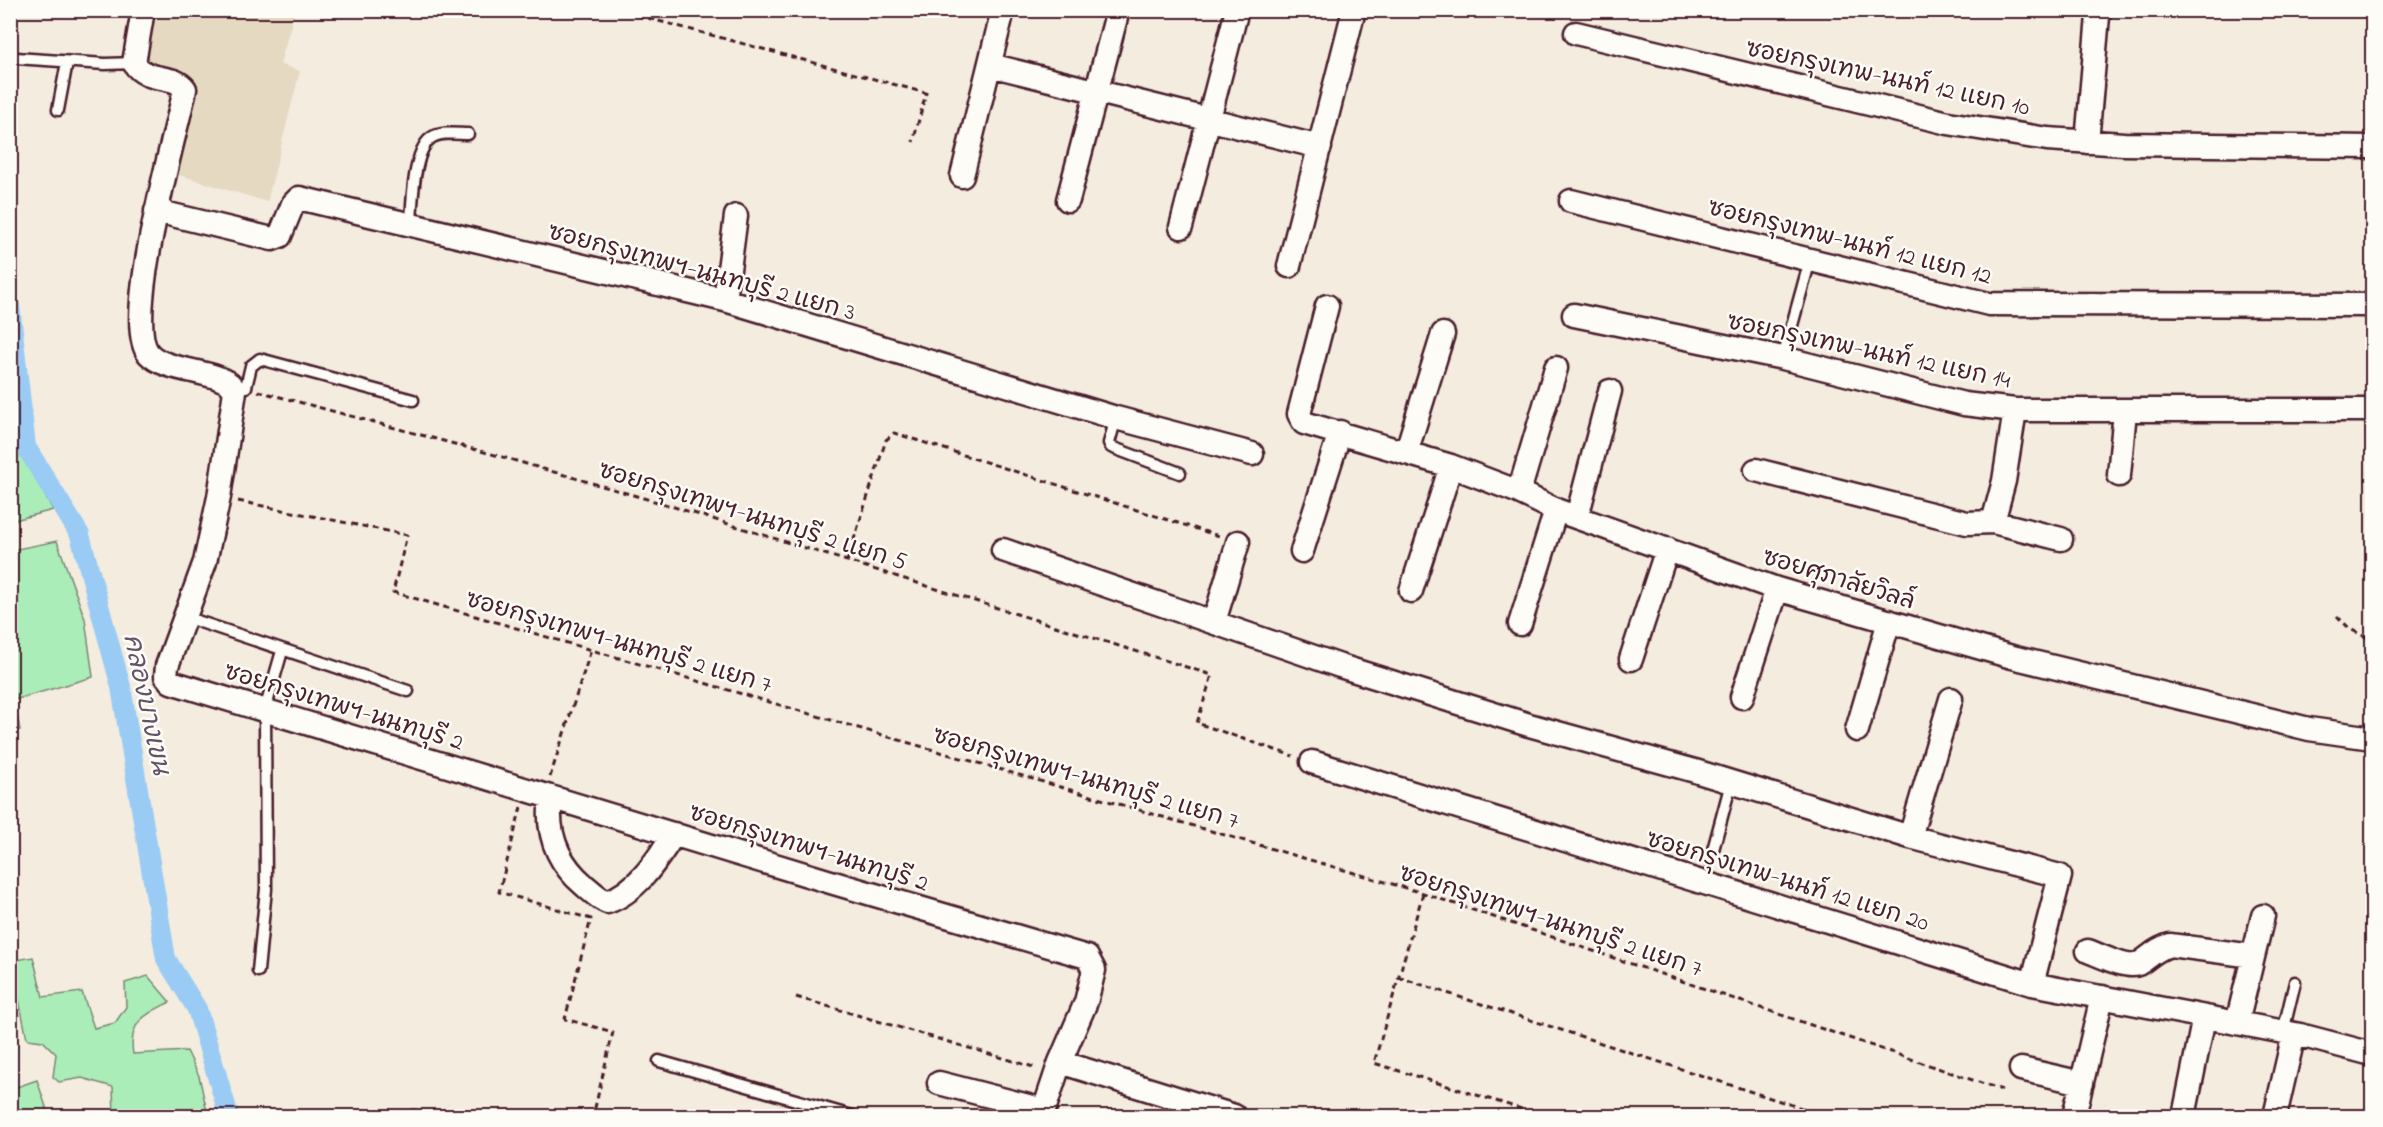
<svg xmlns="http://www.w3.org/2000/svg" width="2383" height="1127" font-family="'Indie Flower','Playpen Sans Thai',sans-serif">
  <style>
    .built { fill: #e6d9c2 }
    .green { fill: #aaedb8; stroke: #7a8672; stroke-width: 1.5 }
    .lines { fill: none; stroke-linecap: round; stroke-linejoin: round }
    .canal { stroke: #99cbf5; stroke-width: 20 }
    .service-casing { stroke: #4a1f2b; stroke-width: 15 }
    .minor-casing { stroke: #4a1f2b; stroke-width: 27 }
    .path { stroke: #4a1f2b; stroke-width: 3; stroke-dasharray: 6 4.5; stroke-linecap: butt }
    .service { stroke: #fdfcf7; stroke-width: 10 }
    .minor { stroke: #fdfcf7; stroke-width: 22 }
    .labels { text-anchor: middle; stroke-width: 5; stroke-linejoin: round; paint-order: stroke }
    .street-label { font-size: 24px; fill: #4a1f2b; stroke: #fdfcf7 }
    .water-label { font-size: 26px; font-style: italic; fill: #625368; stroke: #fdfcf7 }
  </style>
  <rect width="100%" height="100%" fill="#f3ecdf"/>
  <filter id="ink" filterUnits="userSpaceOnUse"><feTurbulence type="fractalNoise" baseFrequency=".0167" numOctaves="2"/><feDisplacementMap in="SourceGraphic" scale="12" xChannelSelector="R" yChannelSelector="G"/><feConvolveMatrix kernelMatrix="1 2 1 2 8 2 1 2 1" color-interpolation-filters="sRGB"/></filter>
  <g filter="url(#ink)">
    <path class="built" d="M281,10l13,4 -14,50 20,7 -33,131 -94,-29 19,-94 -49,-16 8,-52z"/>
    <path class="green" d="M11,389l8,60 34,61 -42,11z
      M57,541l28,78 8,58 -79,23 6,30 -9,2 1,-182z
      M33,957l10,40 39,-5 12,36 21,-5 11,-16 -1,-24 23,-7 22,26c-25,13 -42,19 -37,52l54,-3 12,25 9,40h-94l-1,-29 -31,-9 -23,4 -6,-5 3,-23 -13,-13 -16,-2 -16,-78z
      M37,1080l12,36h-38v-27z"/>
    <g class="lines">
      <path class="canal" d="M10,306l16,141 54,88 41,152 45,272 31,50 32,107"/>
      <g class="service-casing">
        <path id="service" d="M16,58l89,6 29,-1
          M58,110l9,-48
          M411,224c1,-20 2,-73 20,-86 10,-7 26,-4 37,-4
          M1783,358l27,-98
          M246,387l5,-21 9,-7 153,41
          M1116,418l-7,25 2,4 69,26
          M185,617l223,74
          M1710,861l21,-78
          M258,971l8,-82 -1,-179 17,-59
          M2283,1032l12,-50
          M659,1061l193,55
          M413,1116h1"/>
      </g>
      <g class="minor-casing">
        <path id="minor" d="M143,10l-9,53c13,21 40,10 51,26 -9,45 -64,234 -36,265 19,20 77,15 86,37l-16,106 -14,65 -38,104 -1,10 5,6 663,201 253,74 7,13 -8,32 -26,60 -18,54
          M1576,33l372,90 99,16 77,5 248,3
          M990,65l330,82
          M2087,142l11,-126
          M962,176l41,-166
          M1068,200l50,-190
          M1571,201l418,103 383,1
          M156,211l116,28 8,-3 13,-32 6,-6 426,102 391,118 136,36
          M1181,227l56,-217
          M1289,266l65,-256
          M725,300l11,-84
          M1327,306l-28,108 5,9 147,43 68,26 37,18 221,79 235,68 297,72 63,9
          M1574,315l209,43 181,46 51,6h357
          M1406,453l37,-119
          M1756,470l211,53 26,-1 11,-41 11,-71
          M2119,475l6,-64
          M1519,492l37,-124
          M1577,517l33,-126
          M1993,522l68,17
          M1003,550l337,116 189,59 166,46 215,66 150,39 -28,108
          M1302,551l38,-119
          M1411,591l40,-125
          M1214,622l24,-80
          M1520,624l36,-114
          M1631,659l36,-110
          M1742,697l35,-108
          M1857,730l32,-109
          M1312,762l720,222 268,51 72,19
          M551,797c-5,35 6,65 33,88 7,6 14,13 23,17 30,-10 50,-42 67,-68
          M1910,837l41,-138
          M2088,951c11,4 39,18 50,13 13,-7 15,-14 32,-19l83,11
          M2237,1023l26,-107
          M1060,1062l174,54
          M2021,1069l61,14
          M939,1083l105,27
          M2074,1116l28,-119
          M2184,1116l20,-99
          M2275,1116l19,-82"/>
      </g>
      <path class="path" d="M618,10l308,83 -13,49
        M258,391l241,65 172,50 541,169 -15,48 96,33
        M238,501l169,34 -14,57 1030,301 579,197
        M847,561l39,-121 8,-7 325,103
        M2337,616l13,13 22,11
        M550,777l41,-127
        M521,807l-22,85 92,27 -26,100 48,13 -20,84
        M1423,893l-49,170 170,53
        M1398,977l428,139
        M796,997l241,71"/>
      <use href="#service" class="service"/>
      <use href="#minor" class="minor"/>
    </g>
  </g>
  <g class="labels">
    <g class="street-label">
      <text transform="translate(1888 77) rotate(12)" y="8">ซอยกรุงเทพ-นนท์ 12 แยก 10</text>
      <text transform="translate(1850 241) rotate(14)" y="8">ซอยกรุงเทพ-นนท์ 12 แยก 12</text>
      <text transform="translate(702 271) rotate(15)" y="8">ซอยกรุงเทพฯ-นนทบุรี 2 แยก 3</text>
      <text transform="translate(1869 350) rotate(12)" y="8">ซอยกรุงเทพ-นนท์ 12 แยก 14</text>
      <text transform="translate(753 515) rotate(17)" y="8">ซอยกรุงเทพฯ-นนทบุรี 2 แยก 5</text>
      <text transform="translate(1839 578) rotate(17)" y="8">ซอยศุภาลัยวิลล์</text>
      <text transform="translate(619 641) rotate(16)" y="8">ซอยกรุงเทพฯ-นนทบุรี 2 แยก 7</text>
      <text transform="translate(344 706) rotate(17)" y="8">ซอยกรุงเทพฯ-นนทบุรี 2</text>
      <text transform="translate(1086 777) rotate(16)" y="8">ซอยกรุงเทพฯ-นนทบุรี 2 แยก 7</text>
      <text transform="translate(809 847) rotate(17)" y="8">ซอยกรุงเทพฯ-นนทบุรี 2</text>
      <text transform="translate(1788 880) rotate(17)" y="8">ซอยกรุงเทพ-นนท์ 12 แยก 20</text>
      <text transform="translate(1551 920) rotate(18)" y="8">ซอยกรุงเทพฯ-นนทบุรี 2 แยก 7</text>
    </g>
    <g class="water-label">
      <text transform="translate(148 704) rotate(78)" y="9">คลองบางเขน</text>
    </g>
  </g>
  <rect width="2383" height="1127" fill="none" stroke="#fdfcf7" stroke-width="36"/>
  <rect x="18" y="18" width="2347" height="1091" fill="none" stroke="#4a1f2b" stroke-width="2" filter="url(#ink)"/>
</svg>
